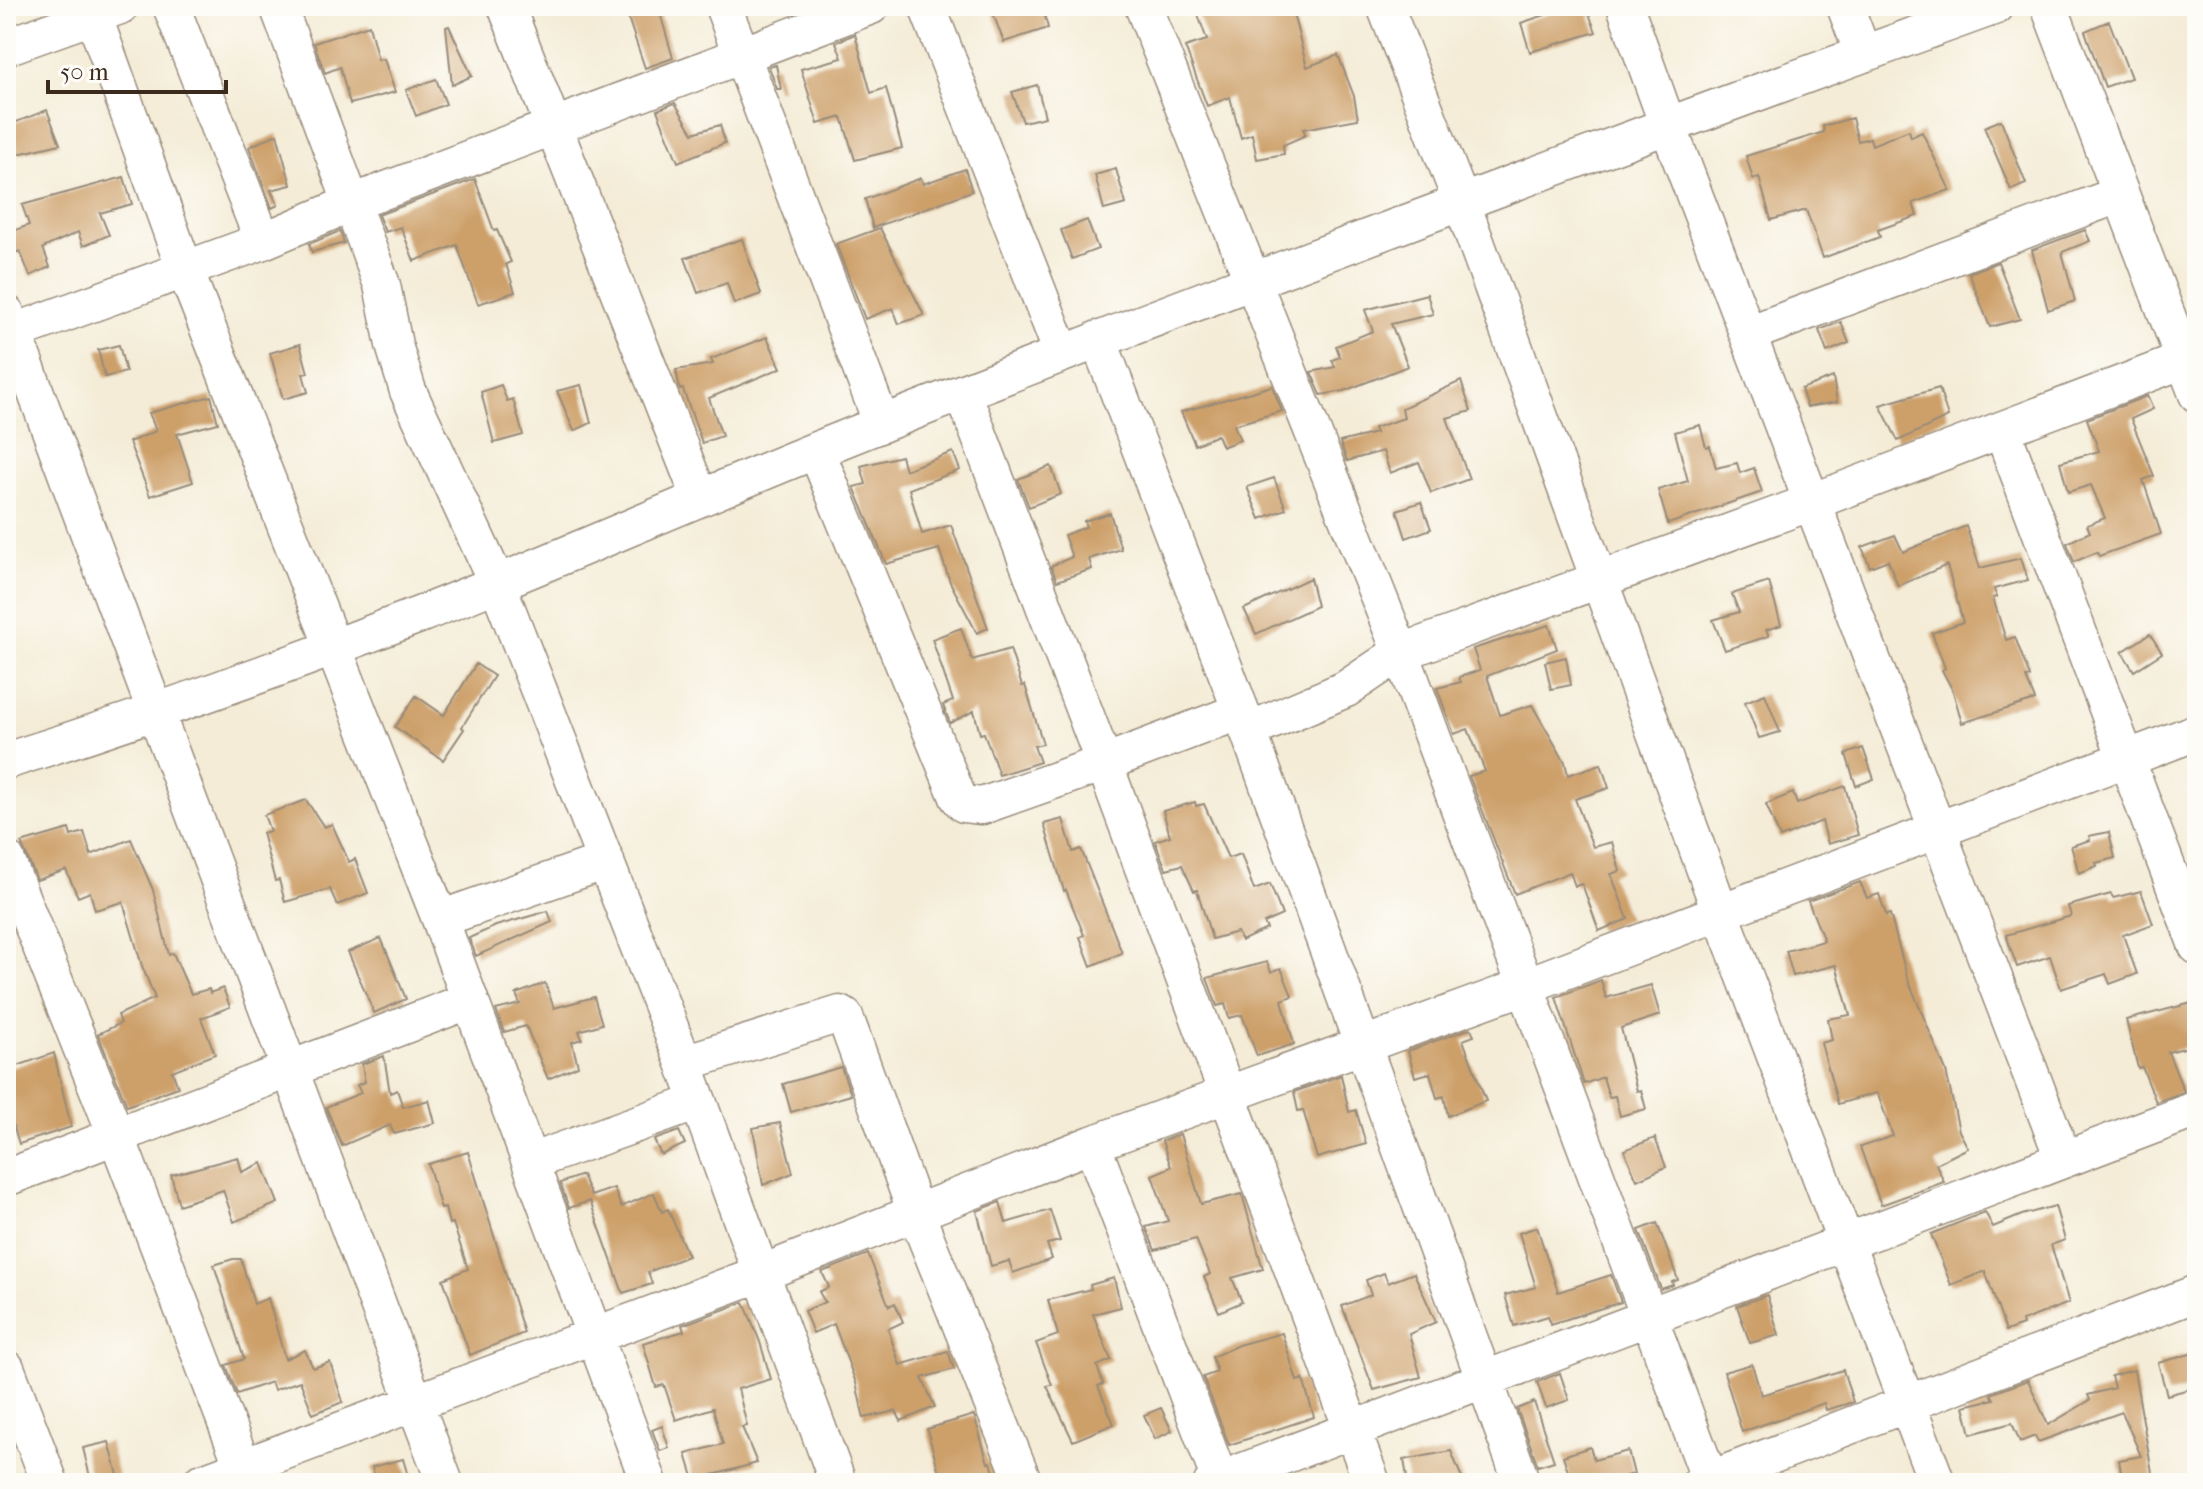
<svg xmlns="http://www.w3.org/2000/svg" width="2203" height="1489" font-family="'IM FELL French Canon',serif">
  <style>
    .building { fill: #cda06b }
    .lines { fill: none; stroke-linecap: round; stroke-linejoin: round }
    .minor-casing { stroke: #988b7a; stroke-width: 39 }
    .minor { stroke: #fff; stroke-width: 36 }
  </style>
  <rect width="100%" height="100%" fill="#fdfcf7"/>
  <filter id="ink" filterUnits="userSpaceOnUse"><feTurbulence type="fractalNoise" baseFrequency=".0125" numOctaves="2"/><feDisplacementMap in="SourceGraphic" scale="16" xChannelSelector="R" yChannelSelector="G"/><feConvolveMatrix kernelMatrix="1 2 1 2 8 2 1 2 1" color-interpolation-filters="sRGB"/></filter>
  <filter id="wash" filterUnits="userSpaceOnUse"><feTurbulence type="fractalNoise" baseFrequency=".006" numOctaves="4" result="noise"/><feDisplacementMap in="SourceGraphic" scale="32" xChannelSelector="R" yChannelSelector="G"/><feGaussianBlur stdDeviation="1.8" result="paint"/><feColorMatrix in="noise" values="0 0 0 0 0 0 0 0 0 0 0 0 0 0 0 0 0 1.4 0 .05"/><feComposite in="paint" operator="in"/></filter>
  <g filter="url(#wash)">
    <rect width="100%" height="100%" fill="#f4ecd7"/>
    <g id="blocks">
      <path class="building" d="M624,6h34l15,52 -28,10z
        M990,6h52l6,22 -44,14z
        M1195,6h96l16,61 31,-12 16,41 4,23 -55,10 3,6 -23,10 1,9 -27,5 -5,-25 -11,4 -11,-41 -23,9 -22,-59 22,-7z
        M1572,6h14l10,26 -66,20 -9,-29z
        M2109,21l22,57 -26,9 -20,-56z
        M369,25l9,35 6,-1 11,33 -45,12 -10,-37 -15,6 -11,-30z
        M449,26l23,50 -20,9 -6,-58z
        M855,34l16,59 15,-5 16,60 -47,12 -13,-43 -24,7 -17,-55 41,-11 -6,-16z
        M776,65l5,24h-4l-8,-22z
        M436,79l10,25 -30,12 -10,-26z
        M1037,85l8,32 -22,5 -11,-30z
        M675,103l18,30 27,-8 5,18 -47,19 -21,-52z
        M47,110l13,34 -42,10 -7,-30z
        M1852,118l6,23 12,-3 2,7 37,-15 2,7 11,-5 28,58 -37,13 4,13 -39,14 2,7 -57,21 -17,-48 -35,10 -12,-43 -6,2 -7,-23 78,-24 -1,-6z
        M2001,120l25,64 -15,6 -27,-63z
        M277,134l14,51 -20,5 7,15 -6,3 -23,-61z
        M965,169l7,22 -99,37 -8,-29 56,-21 2,6z
        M1116,169l10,35 -22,6 -9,-35z
        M124,177l8,27 -32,9 9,22 -26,11 -5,-14 -35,16 7,19 -20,9 -10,-25 -14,5v-22l23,-9 -7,-20z
        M475,179l19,52 3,-1 14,32 -5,2 9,28 -37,12 -21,-59 -43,16 -13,-34 -16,5 -7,-17z
        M1087,220l11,29 -26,10 -11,-29z
        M880,228l44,87 -25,9 -6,-16 -28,11 -29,-75z
        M2085,230l5,11 -28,11 13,49 -27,9 -16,-60z
        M340,231l4,12 -32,9 -3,-8z
        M742,239l19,55 -27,10 -7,-21 -29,10 -13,-35z
        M1998,262l22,57 -30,8 -21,-54z
        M1427,294l6,20 -42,10 17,42 -64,25 -23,4 -10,-23 24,-5 -3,-7 8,-3 -4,-11 37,-15 -8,-21z
        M1841,322l8,21 -22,9 -8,-22z
        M767,337l14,31 -72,30 13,38 -20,7 -19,-54 -3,1 -4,-20 37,-6 -2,-5z
        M300,344l8,29 -5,1 5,18 -25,7 -13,-46z
        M119,345l7,27 -21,5 -7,-27z
        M1833,377l4,25 -30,5 -6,-18z
        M1461,381l10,30 -24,7 22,61 -38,14 -12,-31 -29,11 -7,-22 -36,10 -7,-19 36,-9 -2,-5 30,-10 -2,-10z
        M501,385l6,16 6,-2 10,36 -29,8 -13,-51z
        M581,385l10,38 -17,8 -17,-40z
        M1272,386l10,25 -48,14 6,15 -18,7 -5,-12 -22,10 -14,-33z
        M1939,388l9,29 -50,24 -18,-36z
        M211,396l7,27 -41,11 16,48 -43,14 -21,-54 27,-11 -7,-18z
        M2147,396l6,13 -22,10 23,57 -11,4 18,54 -62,22 -2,-4 -23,10 -7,-19 23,-11 -3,-7 18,-7 -14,-33 -23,7 -8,-30 39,-11 -12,-32z
        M1700,425l6,22 4,-1 6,22 21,-5 3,10 14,-5 8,24 -94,32 -10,-34 30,-9 -13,-49z
        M953,452l7,18 -51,19 13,45 29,-9 37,103 -11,5 -27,-51 -11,-33 -53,15 -32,-77 12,-3 -5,-18 40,-10 4,14z
        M1051,466l10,28 -32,13 -11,-28z
        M1274,478l12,31 -26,10 -13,-32z
        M1421,502l10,27 -25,9 -9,-28z
        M1110,513l11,36 -32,10 3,10 -35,12 -6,-15 21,-9 -8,-22 22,-8 -2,-6z
        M1966,526l14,42 41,-10 7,22 -34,9 3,8 -4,1 13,42 9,-3 15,40 -4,1 9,22 -73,23 -9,-32 -11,-21 3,-2 -13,-35 31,-11 -16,-57 -49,21 -10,-26 -18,7 -8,-20 33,-12 8,17z
        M1310,578l7,28 -61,28 -12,-25z
        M1769,582l12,43 -15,5 3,6 -44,14 -12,-30 26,-8 -7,-18z
        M1549,625l8,24 -70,27 13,39 32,-10 33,57 3,13 33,-11 8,24 -34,11 18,48 19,-5 8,29 -9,3 17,45 -29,12 -17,-47 -7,2 -5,-14 -55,22 -46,-118 16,-5 -17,-42 -14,5 -17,-46 24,-6 -2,-5 21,-7 -7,-21z
        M961,628l11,32 38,-11 12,37 3,-1 18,59 -9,2 6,16 -41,13 -15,-42 -4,1 -6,-23 -24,12 -7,-18 10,-4 -21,-62z
        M2150,634l12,19 -28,18 -12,-19z
        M1566,657l5,28 -20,4 -6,-27z
        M476,664l18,12 -32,51 2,2 -21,31 -48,-33 21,-31 28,19z
        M1765,694l15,38 -21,6 -14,-36z
        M1863,748l11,31 -18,7 -10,-32z
        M1845,786l13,49 -30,9 -6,-23 -42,17 -14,-34 27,-11 4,11z
        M306,800l18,27 8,-3 17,38 6,-3 13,34 -31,12 -7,-16 -45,13 -6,-22 -4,1 -13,-48 8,-2 -6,-16z
        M1195,802l1,4 8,-2 24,54 13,-4 13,36 16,-6 12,31 -18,8 3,6 -26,12 -4,-9 -25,7 -15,-49 -3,1 -12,-26 -16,4 -11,-28 15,-5 -7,-25z
        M1063,819l10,33 8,-3 41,104 -31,13 -11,-29 4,-2 -18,-45 -2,1 -20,-67z
        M69,829l2,7 13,-4 7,23 40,-16 22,51 16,65 4,-2 18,41 18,-5 1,4 13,-5 7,19 -29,11 14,36 -43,17 6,16 -51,19 -29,-72 23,-11 -3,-8 37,-17 -13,-32 -19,-64 -28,8 -5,-18 -12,5 -12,-27 -29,10 -16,-37z
        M2109,832l6,26 -19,5 1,3 -18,7 -8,-27 19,-6 -1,-4z
        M1860,882l7,16 12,-4 7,21 4,-1 17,63 39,94 13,60 9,17 -32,16 8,18 -63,23 -21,-58 33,-11 -15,-41 -2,-2 -38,11 -17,-61 11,-3 -4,-21 22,-4 -14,-50 -43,11 -7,-25 38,-10 -16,-40z
        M2141,891l12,33 -30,11 14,39 -27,10 -4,-10 -45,15 -11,-33 -33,11 -11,-32 65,-19 -3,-10 43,-12 2,4z
        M548,911l4,11 -76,34 -7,-18 27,-12z
        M381,938l25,61 -32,14 -26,-61z
        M1267,962l4,10 10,-4 11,28 -10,4 12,44 -37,12 -15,-41 -13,3 -4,-14 -8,2 -10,-28z
        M1601,980l5,18 45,-13 9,30 -39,13 16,63 4,-1 5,19 -26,7 -5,-20 -6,1 -6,-20 -19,7 -28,-87z
        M545,983l9,25 40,-11 8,27 -23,7 3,8 -10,3 6,24 -30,13 -22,-53 -22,6 -8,-22 24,-6 -4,-10z
        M2192,1003l5,20v22l-29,7 16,40 -28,10 -14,-35 -4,1 -12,-48z
        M1471,1028l3,8 -11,4 23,61 -38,15 -4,-20 -7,2 -7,-25 -15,4 -7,-26z
        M54,1053l17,74 -52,17 -7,-23 -6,2v-53z
        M384,1056l6,37 7,-3 6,17 26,-7 6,23 -41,11 -4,-9 -48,21 -16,-39 35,-14 -4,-8 8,-3 -3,-18z
        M841,1067l10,28 -60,17 -8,-28z
        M1341,1075l8,37 7,-2 10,34 -49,14 -14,-48 -5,1 -4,-19z
        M780,1123l13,50 -30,12 -10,-57z
        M679,1131l6,13 -24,11 -7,-15z
        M1180,1134l21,70 41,-10 21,75 -31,9 10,24 -23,10 -15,-35 6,-3 -14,-35 -41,11 -9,-23 22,-6 -16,-46 19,-8 -9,-26z
        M1655,1138l11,29 -29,13 -13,-30z
        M468,1152l56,181 -54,22 -27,-76 25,-10 -15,-46 -4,1 -4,-16 -4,1 -13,-45z
        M238,1157l4,15 20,-9 16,40 -44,19 -11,-32 -44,15 -8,-30z
        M582,1175l9,21 23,-8 7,19 33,-14 8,19 6,-3 20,47 -40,16 4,12 -29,9 -33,-92 -21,7 -9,-25z
        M1000,1202l6,21 44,-13 10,31 -13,3 5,15 -39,14 -4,-12 -18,5 -14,-55z
        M2055,1206l10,34 -14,5 18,58 -47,18 1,4 -17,6 -21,-60 -34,14 -20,-51 54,-22 8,15 29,-12z
        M1657,1223l21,57 -6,2 1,3 -12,4 -22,-59z
        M1537,1227l21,65 53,-17 10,27 -70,22 -3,-8 -34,10 -9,-31 31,-8 -17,-54z
        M868,1254l21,52 6,-3 8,19 -15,7 12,36 48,-14 6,18 -32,9 13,29 -34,14 -5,-10 -32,7 -8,-35 -22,-59 -21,9 -9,-22 21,-9 -6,-10 10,-5 -7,-15z
        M233,1259h8l13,45 14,-6 17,61 20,-9 8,18 17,-6 13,40 -30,12 -13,-33 -26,9 -3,-8 -34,12 -11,-29 18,-6 -30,-94z
        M1384,1273l4,10 26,-10 22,49 -27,12 12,43 -47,13 -32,-84 29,-11 -5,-15z
        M1114,1278l7,29 -28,7 18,46 -14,6 6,18 -5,2 16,38 -41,17 -26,-55 5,-1 -16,-42 22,-8 -10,-35 43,-11 -1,-4z
        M1767,1295l12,40 -29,8 -13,-37z
        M744,1302l16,40 11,37 -33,10 9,37 -5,1 15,36 -63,17 -8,-26 37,-10 -10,-36 -37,12 -12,-35 -8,2 -13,-44 41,-12 -2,-6z
        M1282,1333l15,48 6,-2 11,38 -85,28 -26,-68 14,-5 -5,-15 26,-12z
        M2197,1352v35l-30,8 -9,-32z
        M1752,1364l9,31 82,-25 10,32 -27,8 -2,-7 -82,29 -18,-60z
        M2134,1370l19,108 -30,5 -4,-23 22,-4 -19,-44 -84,30 -3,-6 -15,6 -8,-19 -41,11 -7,-28 30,-7 -3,-5 37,-14 20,45 42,-25 -2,-5 26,-7 -3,-12z
        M1560,1373l9,27 -23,8 -9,-26z
        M1534,1402l20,59 -16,5 -21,-57z
        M1161,1408l11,23 -17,8 -11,-24z
        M974,1415l14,48 3,-1 6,21h-55l-15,-54z
        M662,1426l7,22 -9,3 -8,-21z
        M109,1442l9,33 -27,6 -8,-33z
        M1590,1447l4,13 34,-9 6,23 -33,9h-29l-9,-27z
        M1451,1451l13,32h-56l-4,-23z
        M403,1459l7,24h-34l-4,-16z"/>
    </g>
  </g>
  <g filter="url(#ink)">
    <use href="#blocks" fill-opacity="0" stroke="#988b7a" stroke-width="2"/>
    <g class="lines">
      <g class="minor-casing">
        <path id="minor" d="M90,6l95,264 255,649 209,564
          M171,6l92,235
          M278,6l104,279 12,60 14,46 89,192 187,480 154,420
          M506,6l194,492
          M723,6l159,418
          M927,6l135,347
          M1143,6l258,647 310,830
          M1385,6l76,195 259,710 217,572
          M1625,6l43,120 395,1032
          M1845,6l18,48
          M2049,6l148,388
          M6,47l114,-41
          M6,313l439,1170
          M1748,334l373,-140
          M6,335l257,-94 89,-38 519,-197
          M1098,339l143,372 281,772
          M963,393l141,370 268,720
          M2002,430l195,516
          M816,450l142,347 6,7 18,2 122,-43 137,-52
          M1248,731l98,-42 43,-29 24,-12 399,-146 385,-147
          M6,761c139,-44 277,-93 413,-146 156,-62 309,-131 465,-192 369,-144 740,-283 1112,-417
          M6,859l110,276 133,348
          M440,919l166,-58
          M684,1063l156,-49 5,3 71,196 108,270
          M1092,1144l129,339
          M530,1162l168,-60
          M6,1178l462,-177
          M6,1368l44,115
          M200,1483l562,-210 330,-129 433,-158 672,-254
          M1212,1483l985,-374
          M1700,1483l497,-190"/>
      </g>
      <use href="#minor" class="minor"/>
    </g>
  </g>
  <rect width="2203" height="1489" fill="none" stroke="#fdfcf7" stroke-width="32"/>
  <path d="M48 80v12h178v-12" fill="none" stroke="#3b2a1e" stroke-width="4"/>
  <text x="60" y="80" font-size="24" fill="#3b2a1e" stroke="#fdfcf7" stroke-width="6" paint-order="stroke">50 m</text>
</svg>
